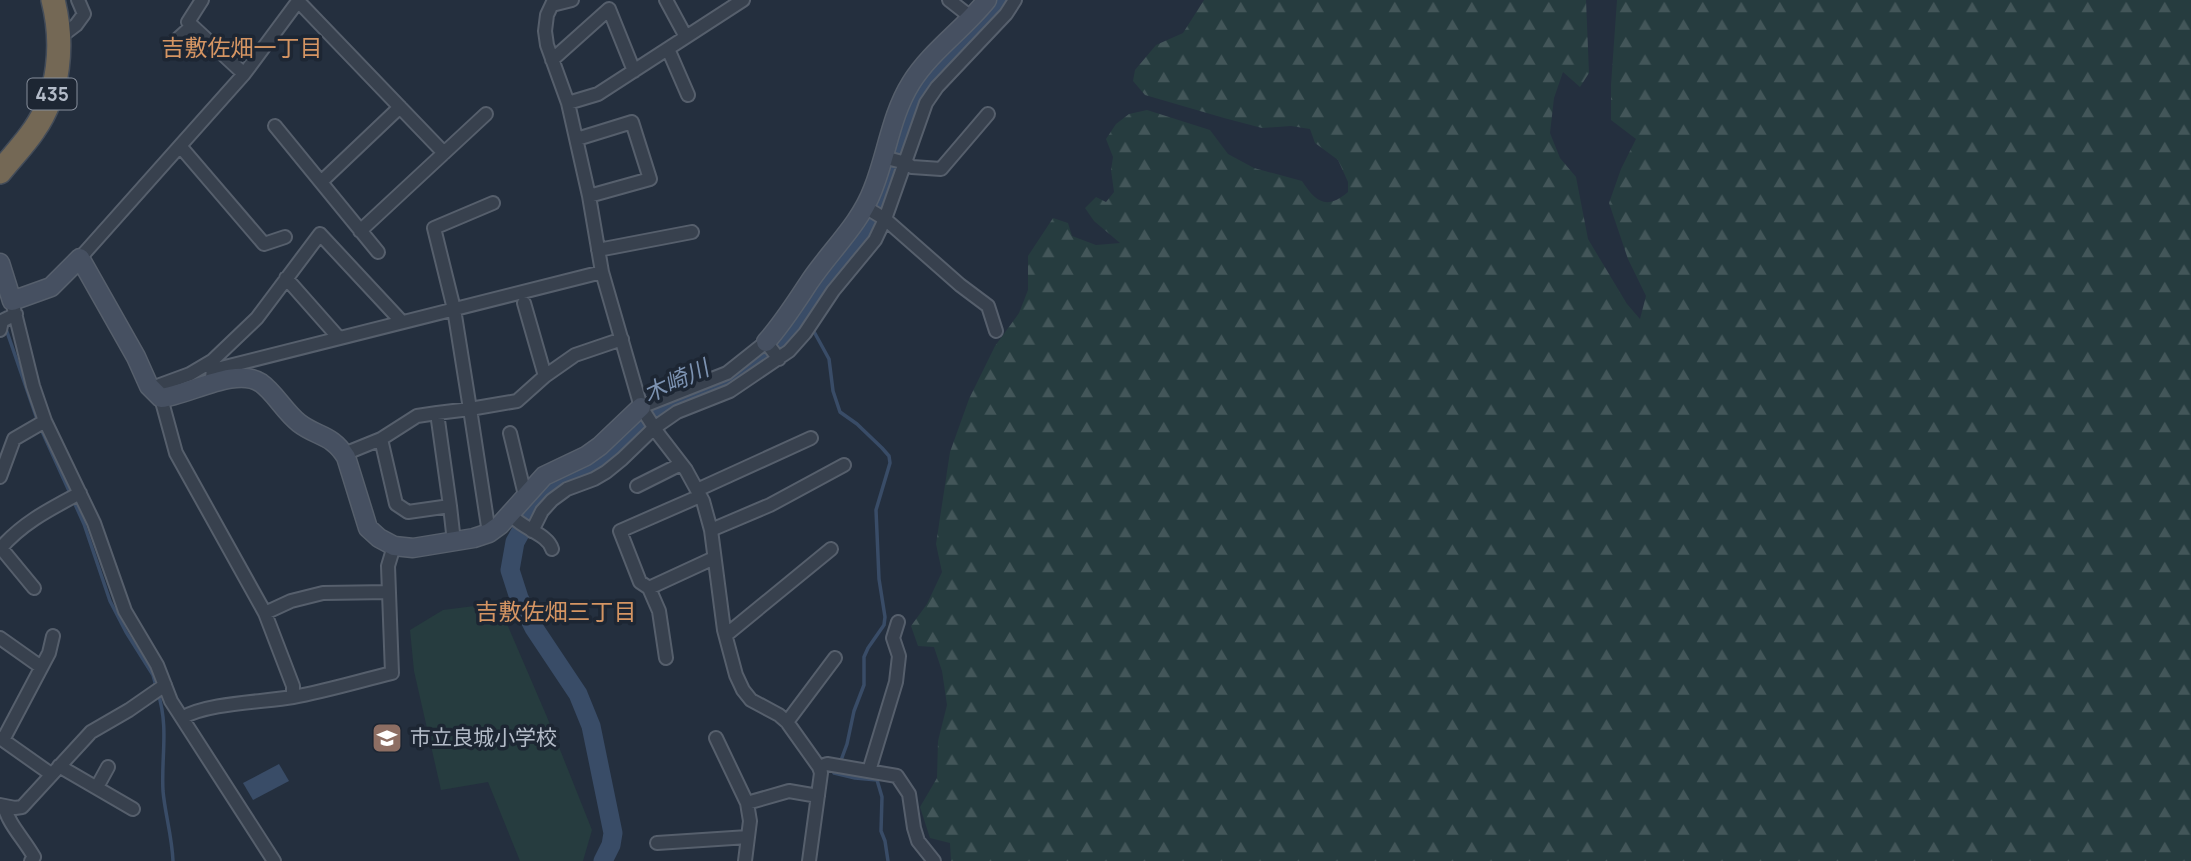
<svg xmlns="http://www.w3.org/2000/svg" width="2191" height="861" font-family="Manrope,'Noto Sans JP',sans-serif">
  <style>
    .forest { fill: url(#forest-firs) }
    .pitch { fill: #263c3f }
    .water { fill: #394c67 }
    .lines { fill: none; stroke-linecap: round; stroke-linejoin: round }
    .stream { stroke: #394c67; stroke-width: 3.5 }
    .river { stroke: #394c67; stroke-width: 19 }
    .street-casing { stroke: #565f6c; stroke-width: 16 }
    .secondary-casing { stroke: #565f6c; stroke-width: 21 }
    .highway-casing { stroke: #434c59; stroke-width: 26 }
    .street { stroke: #38414e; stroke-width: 12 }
    .secondary { stroke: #465061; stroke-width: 18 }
    .highway { stroke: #746855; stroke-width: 23 }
    .labels { text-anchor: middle; stroke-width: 7; stroke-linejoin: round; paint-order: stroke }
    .shield { fill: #1d2633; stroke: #878f9c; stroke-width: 2 }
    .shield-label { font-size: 19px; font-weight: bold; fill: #b4bcc9 }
    .poi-label { font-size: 21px; fill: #b4bcc9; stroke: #1d2633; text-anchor: start }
    .neighbourhood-label { font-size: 23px; fill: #d59563; stroke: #1d2633 }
    .water-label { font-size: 23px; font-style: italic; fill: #7c92b1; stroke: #1d2633 }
  </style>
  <defs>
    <pattern id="forest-firs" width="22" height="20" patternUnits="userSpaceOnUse" patternTransform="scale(1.75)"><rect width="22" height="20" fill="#263c3f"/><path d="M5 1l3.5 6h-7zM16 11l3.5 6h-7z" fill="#435659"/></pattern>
  </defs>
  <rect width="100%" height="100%" fill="#242f3e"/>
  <path class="forest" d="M1204,0h382l3,73 -9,14 -17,-15 -9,26 -4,35 10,25 16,19 12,62 39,65 13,15 6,-23 -18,-37 -19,-56 12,-34 15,-30 -25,-19v-35l6,-85h574v861h-1240l-1,-18 -20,-5 -10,-31 17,-29 1,-37 9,-36 -5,-34 -8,-24 -16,-1 -7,-20 16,-22 15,-32 -6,-28 14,-92 19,-53 26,-53 24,-33 9,-23v-34l25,-38 15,5 4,13 24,9 24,-2 -26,-22 -9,-13 11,-11 10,5 8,-10 -3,-22 2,-13 -7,-18 10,-15 13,-10 18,-4 63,20 18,24 26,14 48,13c13,20 24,30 46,11v-10l-10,-22 -23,-17 -5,-14 -19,-3 -29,2 -38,-10 -79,-23 -12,-14 2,-11 21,-25 27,-12z"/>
  <path class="pitch" d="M498,603l49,114 45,113 -9,31h-63l-32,-79 -47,8 -27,-119 -4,-41 33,-20z"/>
  <path class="water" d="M279,764l10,17 -36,19 -10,-17z"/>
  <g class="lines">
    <path class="stream" d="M5,326l33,96
      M812,328l17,31 4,32 7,21 17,12 25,24 7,8 1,7 -14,47 3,69 6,38 -1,8 -16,23 -4,9v28l-10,26 -7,33 -7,19
      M41,429l43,95 26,77 16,31 27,43 3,11
      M158,693c11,35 3,64 5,98 2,23 9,45 10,70
      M837,769l-3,4 21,5 22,2 5,17 -1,34 4,10 3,20"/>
    <path class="river" d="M603,861l8,-16 2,-12 -22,-107 -13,-32 -44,-66 -15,-30 -9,-28 5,-28 14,-25 23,-27 53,-30 17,-12 34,-35 72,-30 27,-16 33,-27 82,-112 14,-24 33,-95 9,-18 13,-18 47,-47 20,-26"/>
    <g class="street-casing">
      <path id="street" d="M202,0l-14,22 56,52
        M554,0l-7,15 -2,16 2,14 21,58 21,93 13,76 39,135 18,28 27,35 17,31 8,29 13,100 12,45 7,15 8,10 28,15 8,7 32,45 2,6 -12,88
        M666,0l20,37
        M949,0l23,18
        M298,1l146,152
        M552,5l20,-5
        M59,38l17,-13 8,-11 -6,-14
        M170,46l22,-20
        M668,49l20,46
        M552,60l57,-51 25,62
        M568,103l30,-9 145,-94
        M275,126l103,126
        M577,139l55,-17 18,57 -61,17
        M180,146l84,98 21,-7
        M883,157l23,6 6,4 29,2 47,-55
        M321,182l79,-75
        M865,207l20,12 75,66 28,21 8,25
        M360,231l126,-117
        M598,250l94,-18
        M80,258l164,-184 55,-74
        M286,278l53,60
        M12,301l21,85 12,35 49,102 31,88 32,54 14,36 103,160
        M524,303l21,73
        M0,330l2,-9 14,-7
        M213,370l-1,-9 45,-43 63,-84 82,88
        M211,384l2,-14 389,-98
        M152,388l38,-14 22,-13
        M161,398l15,55 89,160 28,73v11
        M641,407l86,-34 39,-31 13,17
        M510,433l15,62
        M381,439l36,-23 20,-3
        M344,454l37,-15 15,65 12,8 42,-6 -13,-93 33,-4 -16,-100 -20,-81 59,-25
        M0,477l14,-38 31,-18
        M637,486l44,-22
        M697,490l114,-52
        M450,506l4,36
        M510,514c12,15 38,20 42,35
        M711,530l59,-25 74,-40
        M532,531l10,-20 10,-11 15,-11 27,-10 12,-7 16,-13 32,-31 23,-16 53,-21 59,-40 16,-18 28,-42 42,-51 10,-21 41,-116 11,-16 69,-73 9,-14
        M489,533l-19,-124 47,-8 28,-25 30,-21 47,-16
        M1,548l33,40
        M0,549c22,-26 50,-40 80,-56
        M649,588l65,-30
        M265,613l26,-12 32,-8 66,-1
        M726,635l105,-86
        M0,638l41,29
        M666,658l-7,-47 -10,-23 -9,-6 -20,-51 80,-35
        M182,718c24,-15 82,-16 111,-21 33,-6 66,-16 99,-24l-4,-107 6,-20
        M787,722l48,-64
        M0,738l51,36
        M716,738l31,65 3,18 -5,40
        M3,740l46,-87 4,-17
        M59,766l74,43
        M819,767l8,-3 70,12 12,18 5,34 4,13 16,20
        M869,771l27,-89 3,-26 -6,-18 5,-16
        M97,787l11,-20
        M747,803l42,-12 29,5
        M0,805l15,3 7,-1 69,-75 38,-22 36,-25
        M4,806c5,19 20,33 30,51l-3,4
        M657,843l91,-6"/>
    </g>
    <g class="secondary-casing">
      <path id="secondary" d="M0,263l12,38 39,-14 29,-29 56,99 13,29 12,12c28,-3 75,-32 100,-15 14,10 23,28 38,40 18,14 33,11 47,34l22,71 11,10 15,8 19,2 61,-10 15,-5 11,-8 44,-49 42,-20 14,-10 41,-39
        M766,342c17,-19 30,-40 44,-61 21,-31 50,-57 63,-92 14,-35 18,-74 38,-106 20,-32 53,-54 76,-83"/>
    </g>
    <g class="highway-casing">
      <path id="highway" d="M0,172c11,-14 24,-27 34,-42 26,-37 30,-87 19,-130"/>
    </g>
    <use href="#street" class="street"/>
    <use href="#secondary" class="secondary"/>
    <use href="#highway" class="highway"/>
  </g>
  <defs>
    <g id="school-square" transform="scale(1.575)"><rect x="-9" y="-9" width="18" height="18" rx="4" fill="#8d6e63" stroke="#1d2633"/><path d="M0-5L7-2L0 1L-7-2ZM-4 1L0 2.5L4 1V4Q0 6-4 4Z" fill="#fff"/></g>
  </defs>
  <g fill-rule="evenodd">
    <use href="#school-square" x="387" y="738"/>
  </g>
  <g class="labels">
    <rect class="shield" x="27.5" y="78.5" width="49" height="31" rx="5"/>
    <g class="shield-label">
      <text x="52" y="101">435</text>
    </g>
    <g class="poi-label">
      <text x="410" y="745">市立良城小学校</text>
    </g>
    <g class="neighbourhood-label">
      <text x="242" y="56">吉敷佐畑一丁目</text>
      <text x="556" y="620">吉敷佐畑三丁目</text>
    </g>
    <g class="water-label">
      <text transform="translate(676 381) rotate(-25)" y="8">木崎川</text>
    </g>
  </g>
</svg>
